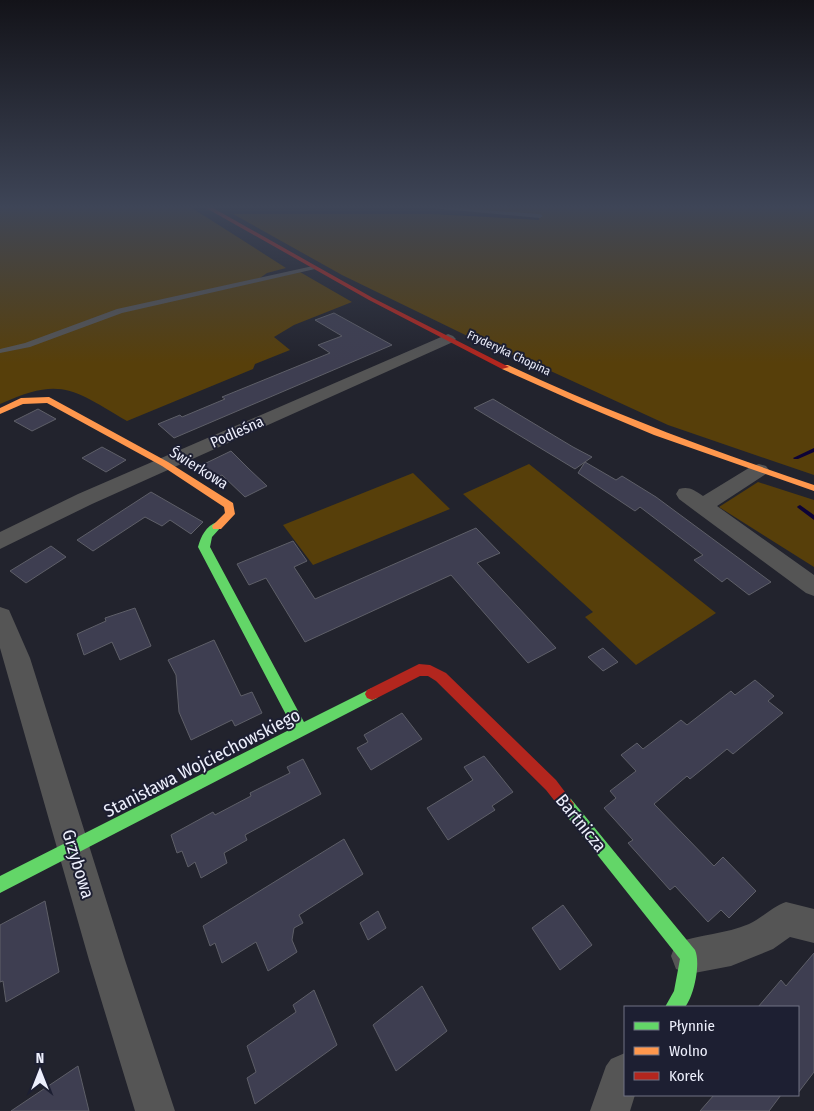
<svg xmlns="http://www.w3.org/2000/svg" width="814" height="1111" font-family="'Fira Sans Condensed',sans-serif">
  <style>
    .green { fill: #573f0a }
    .lines { fill: none; stroke-linecap: round; stroke-linejoin: round }
    .stream { fill: #0d0337; fill-rule: evenodd }
    .building { fill: #3e3e51; stroke: #5e5f68 }
    .lane { fill: #555; fill-rule: evenodd }
    .street { fill: #555; fill-rule: evenodd }
    .fast { fill: #63d668; fill-rule: evenodd }
    .slow { fill: #ff974d; fill-rule: evenodd }
    .jam { fill: #b3261e; fill-rule: evenodd }
    .labels { text-anchor: middle; stroke-width: 4; stroke-linejoin: round; paint-order: stroke }
    .far-street-label { font-size: 12px; fill: #edeffc; stroke: #1d1f32 }
    .street-label { font-size: 15px; fill: #edeffc; stroke: #1d1f32 }
    .near-street-label { font-size: 18px; fill: #edeffc; stroke: #1d1f32 }
  </style>
  <rect width="100%" height="100%" fill="#22232d"/>
  <path class="green" d="M0,208h192l94,60 -19,5 -7,5 -62,17 102,-23 52,30 -58,23 -20,12 16,13 -35,14 -2,5 -126,52c-54,-32 -66,-45 -127,-17z
    M449,208h365v267l-146,-50 -137,-63 -41,-15 -148,-72 -109,-61h199l107,6v-5z
    M529,464l187,149 -80,52 -51,-48 8,-5 -130,-118z
    M413,473l37,36 -137,56 -30,-40z
    M758,482l56,18v67l-95,-60z"/>
  <g class="lines">
    <path class="stream" d="M814,448v4l-16,7h-4l-1,-1z
      M800,505l14,10v5l-16,-12 -1,-1 1,-1z"/>
  </g>
  <path class="building" d="M334,313l58,32 -218,93 -16,-14 22,-9 2,2 43,-18 -3,-2 108,-44 -12,-8 24,-9 -27,-16z
    M493,399l80,48 19,10 -17,12 -101,-61z
    M38,409l18,10 -24,12 -18,-10z
    M102,447l24,13 -20,12 -24,-14z
    M231,451l18,18 18,17 -22,11 -23,-22 -7,3 -13,-13z
    M585,462l31,18 6,-4 34,21 115,85 -22,13 -22,-17 -5,4 -28,-22 9,-5 -63,-48 -5,4 -57,-38z
    M151,492l52,30 -12,12 -21,-14 -8,6 -17,-9 -52,34 -16,-11z
    M476,528l24,25 -23,10 79,85 -28,15 -77,-88 -146,67 -39,-64 -17,7 -12,-21 56,-23 14,20 -13,6 21,32z
    M51,546l15,11 -40,26 -16,-12z
    M135,608l16,38 -31,14 -8,-18 -28,13 -7,-21 29,-13 -1,-3z
    M214,640l27,56 11,-4 10,21 -27,13 -3,-6 -41,20 -12,-28 -3,-37 -8,-15z
    M603,648l15,14 -15,9 -15,-14z
    M755,680l19,16 -6,5 15,12 -50,41 -6,-5 -37,30 -3,-3 -33,28 60,62 9,-9 33,34 -27,27 -8,-8 -13,12 -33,-36 -5,4 -42,-47 5,-3 -29,-32 12,-10 -6,-7 26,-20 -15,-16 16,-12 6,6 38,-29 6,5 44,-34 4,4z
    M402,713l20,26 -51,31 -14,-22 11,-6 -4,-7z
    M484,756l29,36 -21,14 3,4 -47,30 -21,-32 46,-28 -9,-13z
    M303,759l18,35 -76,41 2,5 -23,13 3,10 -26,15 -6,-16 -7,5 -6,-16 -5,2 -6,-18 42,-23 2,3 36,-19 -1,-3 40,-20 -3,-6z
    M344,839l19,35 -64,41 4,8 -9,5 -2,12 5,12 -29,19 -12,-29 -34,21 -7,-20 -5,3 -7,-20z
    M45,901l14,71 -53,30 -3,-21 -3,1v-57z
    M563,905l29,40 -32,25 -28,-42z
    M378,911l8,17 -18,12 -8,-17z
    M814,953v119l-16,21v-86h-40l23,-27 5,6z
    M422,986l25,45 -51,40 -23,-46z
    M314,990l23,55 -82,59 -8,-26 9,-6 -9,-26 49,-34 -3,-7z
    M78,1066l11,45h-78z
    M714,1095h67l-12,16h-69z"/>
  <g class="lines">
    <path class="lane" d="M432,208h22l86,6 3,2 -3,2z
      M313,266l3,2 -1,1 -193,44 -92,34 -30,6v-4l25,-6 92,-34z"/>
    <path class="street" d="M448,334l5,2 3,3 -3,3 -361,162 -92,45v-17l78,-38z
      M759,464l7,2 3,4 -3,4 -49,32 97,69v21l-8,-3 -111,-82 -16,-12 -3,-5 3,-5c10,-3 15,1 24,7l49,-30z
      M0,607l9,3 21,48 95,302 50,151h-40l-46,-151 -89,-312z
      M786,902l28,7v34l-24,-6 -17,12 -42,17 -42,8 -13,-5 -5,-13 5,-13c24,-9 50,-9 73,-19 13,-6 23,-17 37,-22z
      M625,1053v42h10l-5,16h-40l16,-45 5,-7z"/>
    <path class="fast" d="M217,522l5,4 -10,11 -2,10 94,175 68,-34 5,2 2,4 -2,4 -377,195v-17l293,-148 -95,-181c3,-11 8,-21 19,-25z
      M566,796l5,3 124,151c6,13 -1,46 -10,57h-20l9,-16 6,-32 -119,-150 -3,-5 3,-5z"/>
    <path class="slow" d="M502,365h6c100,47 202,85 306,120v6l-160,-56 -76,-32 -76,-34z
      M49,397l119,65 65,41 2,11 -14,15h-8l-1,-3 13,-13 -1,-6 -62,-41 -115,-63 -24,1 -23,10v-6l21,-10z"/>
    <path class="jam" d="M206,208h7l160,90 136,69 -7,2 -133,-69z
      M419,664l11,1 16,8 110,107 18,24 -3,5 -5,3 -5,-3 -15,-19 -110,-109 -8,-5h-8l-43,22 -5,2 -5,-2 -2,-4 2,-4z"/>
  </g>
  <linearGradient id="sky" x2="0" y2="1"><stop stop-color="#131319"/><stop offset="0.57" stop-color="#3e4557"/><stop offset="1" stop-color="#3e4557" stop-opacity="0"/></linearGradient>
  <rect width="814" height="363" fill="url(#sky)"/>
  <g class="labels">
    <g class="far-street-label">
      <text transform="translate(509 353) rotate(25)" y="4">Fryderyka Chopina</text>
    </g>
    <g class="street-label">
      <text transform="translate(237 432) rotate(-24)" y="5">Podleśna</text>
      <text transform="translate(199 468) rotate(32)" y="5">Świerkowa</text>
    </g>
    <g class="near-street-label">
      <text transform="translate(202 763) rotate(-27)" y="6">Stanisława Wojciechowskiego</text>
      <text transform="translate(581 823) rotate(51)" y="6">Bartnicza</text>
      <text transform="translate(78 864) rotate(73)" y="6">Grzybowa</text>
    </g>
  </g>
  <rect x="624" y="1006" width="175" height="90" fill="#1d1f32" stroke="#707283"/>
  <rect x="634" y="1022" width="25" height="8" fill="#63d668" stroke="#707283"/>
  <text x="669" y="1031" font-size="15" fill="#edeffc">Płynnie</text>
  <rect x="634" y="1047" width="25" height="8" fill="#ff974d" stroke="#707283"/>
  <text x="669" y="1056" font-size="15" fill="#edeffc">Wolno</text>
  <rect x="634" y="1072" width="25" height="8" fill="#b3261e" stroke="#707283"/>
  <text x="669" y="1081" font-size="15" fill="#edeffc">Korek</text>
  <g transform="translate(40 1071)" stroke="#1d1f32" stroke-width="4" paint-order="stroke">
  <path d="M0-4L9 19L0 12L-9 19Z" fill="#edeffc"/>
  <text y="-8" font-size="14" font-weight="bold" text-anchor="middle" fill="#edeffc">N</text>
  </g>
</svg>
